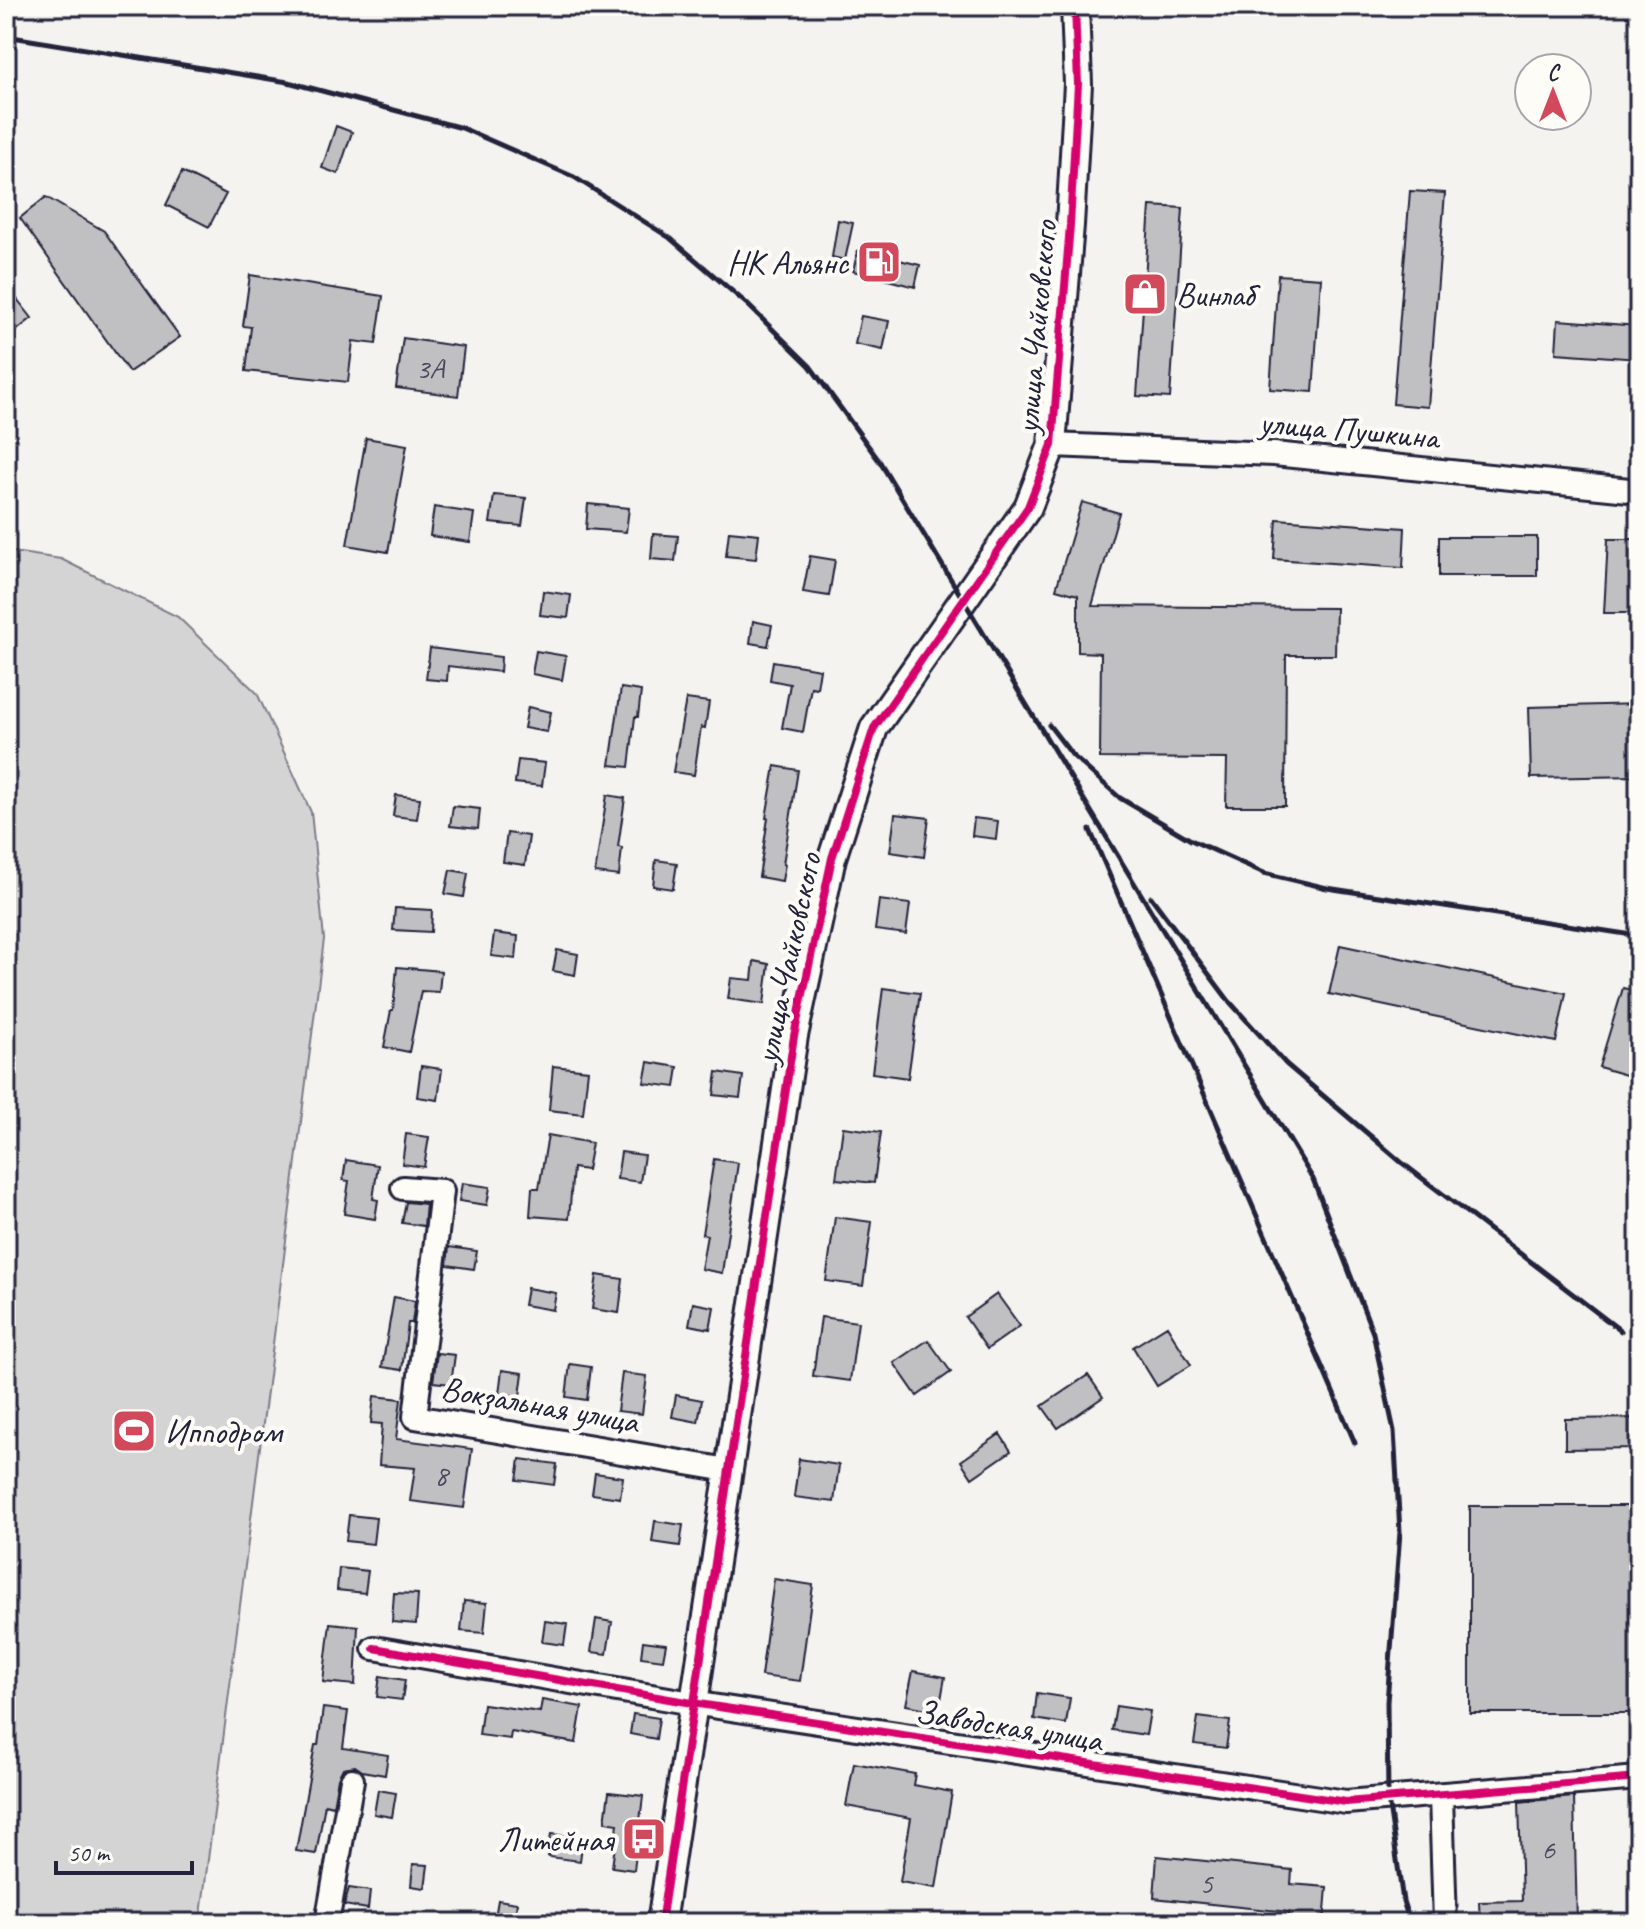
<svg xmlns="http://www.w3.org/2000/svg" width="1645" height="1929" font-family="Caveat,sans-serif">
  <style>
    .green { fill: #d5d4d5; stroke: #7c7b88; stroke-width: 2 }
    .building { fill: #c0bfc2; stroke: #22223b; stroke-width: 2 }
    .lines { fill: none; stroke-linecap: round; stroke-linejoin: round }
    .minor-casing { stroke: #22223b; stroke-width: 28 }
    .tertiary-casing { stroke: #22223b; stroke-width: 32 }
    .minor { stroke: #fdfcf7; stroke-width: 22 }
    .tertiary { stroke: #fdfcf7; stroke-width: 26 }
    .rail { stroke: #22223b; stroke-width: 5 }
    .cycleway-casing { stroke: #fdfcf7; stroke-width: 13 }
    .cycleway { stroke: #d6006c; stroke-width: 8 }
    .labels { text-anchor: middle; stroke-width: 8; stroke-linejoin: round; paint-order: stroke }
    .number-label { font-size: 30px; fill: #4a495d }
    .poi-label { font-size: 34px; fill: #22223b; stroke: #fdfcf7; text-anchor: end }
    .street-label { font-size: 34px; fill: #22223b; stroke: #fdfcf7 }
  </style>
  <rect width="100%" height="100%" fill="#f4f3ef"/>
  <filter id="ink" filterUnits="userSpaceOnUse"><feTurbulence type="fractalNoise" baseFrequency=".0125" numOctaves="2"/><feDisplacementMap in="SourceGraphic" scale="16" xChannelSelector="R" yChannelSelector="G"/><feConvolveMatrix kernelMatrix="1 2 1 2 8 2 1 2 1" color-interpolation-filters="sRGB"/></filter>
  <g filter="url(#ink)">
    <path class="green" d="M6,551l55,8 117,58 79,76 54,119 13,127 -124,984h-194z"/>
    <path class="building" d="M336,126l16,6 -14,42 -16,-6z
      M182,172l44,22 -17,33 -43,-22z
      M1410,191l35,2 -17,214 -35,-3z
      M46,197l58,34 76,106 -51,35 -109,-154z
      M1150,206l33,2 -13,190 -33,-2z
      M838,220l15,3 -8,37 -13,-3z
      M858,250l62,15 -5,22 -62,-16z
      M250,275l133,21 -7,48 -23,-3 -5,41 -102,-11 5,-44 -8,-1z
      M1278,275l43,3 -8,114 -43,-3z
      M6,285l26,33 -26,21z
      M861,316l28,5 -6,29 -28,-6z
      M1558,320l81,6v33l-83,-6z
      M403,338l61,9 -6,49 -62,-8z
      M366,438l41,7 -19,107 -41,-7z
      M494,495l32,3 -4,28 -32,-3z
      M1082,502l37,11 -27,93 244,2 -1,47h-49l-1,151h-59l1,-47 -127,-1 1,-105 -23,-1v-57l-22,-6z
      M588,504l41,4 -3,24 -40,-3z
      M434,507l40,6 -4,29 -40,-6z
      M1277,519l128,9 -2,40 -129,-9z
      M729,531l30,3 -3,25 -30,-3z
      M653,534l25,2 -3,25 -24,-2z
      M1439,537h98v39h-98z
      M1608,539h31v74h-35z
      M810,556l25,4 -6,36 -26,-4z
      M543,591l28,4 -3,23 -28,-3z
      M753,621l19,4 -4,21 -18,-3z
      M430,648l71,9 -1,15 -52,-6 -1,15 -21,-2z
      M536,651l30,5 -4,24 -30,-6z
      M773,661l47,8 -3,19 -6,-1 -8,45 -21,-4 8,-44 -20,-4z
      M621,688l20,3 -3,26h-3l-6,50 -19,-2z
      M686,699l23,3 -4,26 -4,-1 -7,48 -21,-3z
      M1639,704v72l-108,2 -2,-71z
      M528,707l23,5 -4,20 -23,-4z
      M518,760l27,3 -3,23 -27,-3z
      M775,766l23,4 -15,94h2l-3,17 -23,-4 9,-59h-2z
      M396,795l24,3 -3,21 -24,-3z
      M607,795l18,3 -7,49 4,1 -3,28 -24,-3z
      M453,806l27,3 -2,20 -28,-3z
      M895,814l34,4 -5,39 -34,-5z
      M974,818l24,3 -2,18 -24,-3z
      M507,833l22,3 -4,29 -22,-3z
      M656,860l21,3 -4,26 -20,-3z
      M450,870l18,3 -4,24 -19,-3z
      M879,900l31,4 -4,30 -31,-4z
      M395,908l37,2 -1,22 -38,-2z
      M494,933l24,3 -2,23 -25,-3z
      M1340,945l226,48 -10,49 -227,-48z
      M557,950l21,4 -3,21 -22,-4z
      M754,961l15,3 -5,40 -36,-5 3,-21 21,2z
      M397,967l44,4 -2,21 -18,-1 -12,61 -25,-5 7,-37h2z
      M883,988l37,5 -12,85 -36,-5z
      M1623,988l16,4v87l-40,-12z
      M648,1062l30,5 -3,20 -31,-4z
      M421,1066l21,3 -4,31 -21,-3z
      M553,1066l35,4 -5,44 -34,-4z
      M717,1072l26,4 -3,22 -26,-3z
      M843,1127l38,5 -7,51 -38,-4z
      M406,1134l23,3 -5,30 -22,-3z
      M548,1135l44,8 -5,27 -14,-2 -4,51 -39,-3 2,-28h7z
      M621,1152l23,3 -4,27 -23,-3z
      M714,1159l24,4 -16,110 -21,-4 6,-34 -5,-1z
      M346,1160l32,5 -5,34 5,1 -3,19 -31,-5 5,-33 -6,-1z
      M462,1183l28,4 -3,18 -28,-4z
      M406,1202l20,2 -2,22 -22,-3z
      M835,1217l37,5 -9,64 -37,-5z
      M449,1247l28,4 -3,18 -27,-4z
      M597,1275l26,4 -4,34 -27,-4z
      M527,1288l29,5 -3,17 -29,-5z
      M997,1294l23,32 -33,23 -22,-32z
      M394,1297l21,4 -3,22h-4l-6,47 -20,-3z
      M693,1303l21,4 -4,22 -21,-4z
      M821,1317l37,5 -8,59 -37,-5z
      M1167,1326l24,39 -34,21 -24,-39z
      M928,1340l23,32 -34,24 -23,-33z
      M437,1353l18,2 -4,29 -18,-2z
      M570,1364l21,3 -4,33 -21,-3z
      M502,1370l21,3 -3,23 -21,-2z
      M622,1373l25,3 -5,38 -25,-3z
      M1088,1375l15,22 -45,31 -16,-22z
      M676,1395l26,5 -4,22 -26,-5z
      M374,1396l27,3 -5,40 76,10 -8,59 -54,-7 5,-33 -36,-3 3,-41 -11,-1z
      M1639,1418v30l-74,1v-30z
      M1000,1434l11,17 -39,27 -11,-17z
      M520,1459l37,5 -3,21 -37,-5z
      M799,1459l40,6 -5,37 -40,-5z
      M595,1473l28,4 -3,21 -28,-4z
      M1470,1506h169v207h-169z
      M349,1515l27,3 -3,26 -27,-3z
      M655,1521l28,4 -3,21 -28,-4z
      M339,1568l29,3 -3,22 -28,-3z
      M774,1579l39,6 -13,96 -39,-5z
      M394,1593l24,1 -2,30 -24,-2z
      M464,1601l23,2 -3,30 -23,-2z
      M596,1619l16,3 -5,32 -16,-2z
      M545,1621l22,3 -3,21 -22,-3z
      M330,1623l28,3 -3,59 -32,-3z
      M643,1641l23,3 -3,16 -22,-3z
      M913,1671l32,6 -6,34 -33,-6z
      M380,1676l25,4 -3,20 -25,-3z
      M1037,1693l33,5 -4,26 -32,-5z
      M542,1700l40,7 -6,36 -65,-11 -1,7 -31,-4 4,-31 57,8z
      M1116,1706l34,5 -4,24 -34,-5z
      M323,1708l25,3 -5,37 45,7 -3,20 -23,-4 -7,-5 -12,2 -5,10 -5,28 -8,-2 -9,50 -20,-3 19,-106h3z
      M633,1714l26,4 -3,21 -26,-5z
      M1198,1717l32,4 -4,27 -32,-4z
      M854,1763l61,11 -2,11 39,7 -16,96 -36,-6 11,-64 -65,-12z
      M378,1790l18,3 -4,24 -18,-3z
      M609,1792l34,4 -9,74 -22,-3 6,-43 -13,-2z
      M1574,1797l3,126h-97l-1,-21 43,-1 -3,-99z
      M551,1834l32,4 -3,23 -32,-4z
      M1157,1856l135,14 -1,14 36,3 -3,36h-36l1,-11 -135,-14z
      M413,1864l15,1 -3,23 -14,-2z
      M349,1888l21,3 -2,18 -24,-4z
      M498,1900l19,3 -3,20h-20z"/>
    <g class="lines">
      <g class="minor-casing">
        <path id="minor" d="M1052,445l222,9 365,37
          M403,1188l39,3 -27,226 313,53
          M374,1648l318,55 654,99 293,-24
          M1441,1796l4,127
          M327,1923l25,-143"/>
      </g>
      <g class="tertiary-casing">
        <path id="tertiary" d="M661,1923l133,-887 38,-178 42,-130 154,-221 24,-62 18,-220 8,-141 -3,-78"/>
      </g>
      <use href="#minor" class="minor"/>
      <use href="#tertiary" class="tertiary"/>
      <path class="rail" d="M6,36l282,46 174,46 112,49 96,61 77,66 63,62 70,96 433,717 60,154 21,98 6,101 -13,170 1,97 15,102 7,22
        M1049,725l24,31 47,42 71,42 73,33 63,15 312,48
        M1090,830l265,613
        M1151,897l78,104 57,63 115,98 220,169"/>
      <g class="cycleway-casing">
        <path id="cycleway" d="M374,1648l318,55 654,99 293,-24
          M661,1923l133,-887 38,-178 42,-130 154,-221 24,-62 18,-220 8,-141 -3,-78"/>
      </g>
      <use href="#cycleway" class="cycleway"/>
    </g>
  </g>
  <defs>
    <g id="fuel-square" transform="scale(2.3)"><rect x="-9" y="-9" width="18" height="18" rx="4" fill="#d1495b" stroke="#fdfcf7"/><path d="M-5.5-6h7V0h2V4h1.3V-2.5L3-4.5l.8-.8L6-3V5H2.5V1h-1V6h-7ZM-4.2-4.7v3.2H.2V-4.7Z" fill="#fff"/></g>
    <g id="shop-square" transform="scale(2.3)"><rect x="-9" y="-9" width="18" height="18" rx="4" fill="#d1495b" stroke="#fdfcf7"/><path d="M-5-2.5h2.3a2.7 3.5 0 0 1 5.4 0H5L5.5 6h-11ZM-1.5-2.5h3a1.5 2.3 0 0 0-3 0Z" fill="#fff"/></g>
    <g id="stadium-square" transform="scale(2.3)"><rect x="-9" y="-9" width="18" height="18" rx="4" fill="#d1495b" stroke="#fdfcf7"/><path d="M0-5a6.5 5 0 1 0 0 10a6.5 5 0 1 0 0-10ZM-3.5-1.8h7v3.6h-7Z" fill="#fff"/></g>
    <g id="bus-square" transform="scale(2.3)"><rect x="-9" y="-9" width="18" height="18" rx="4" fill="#d1495b" stroke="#fdfcf7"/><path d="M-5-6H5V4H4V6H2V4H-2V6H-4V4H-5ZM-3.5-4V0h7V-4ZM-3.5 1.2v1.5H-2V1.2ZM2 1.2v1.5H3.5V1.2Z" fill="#fff"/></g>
  </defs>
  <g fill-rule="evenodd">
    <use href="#fuel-square" x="879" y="262"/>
    <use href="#shop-square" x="1145" y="294"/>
    <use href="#stadium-square" x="134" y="1431"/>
    <use href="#bus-square" x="644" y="1839"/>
  </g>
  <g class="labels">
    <g class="number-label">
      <text x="430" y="378">3А</text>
      <text x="441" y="1485">8</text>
      <text x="1548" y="1859">6</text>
      <text x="1206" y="1893">5</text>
    </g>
    <g class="poi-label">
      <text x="848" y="274">НК Альянс</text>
      <text x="1176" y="306" text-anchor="start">Винлаб</text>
      <text x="165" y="1443" text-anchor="start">Ипподром</text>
      <text x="613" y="1851">Литейная</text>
    </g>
    <g class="street-label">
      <text transform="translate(1035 327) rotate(-85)" y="12">улица Чайковского</text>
      <text transform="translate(1349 429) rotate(5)" y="12">улица Пушкина</text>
      <text transform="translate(787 958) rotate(-78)" y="12">улица Чайковского</text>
      <text transform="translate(540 1404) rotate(10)" y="12">Вокзальная улица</text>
      <text transform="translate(1009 1725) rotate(9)" y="12">Заводская улица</text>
    </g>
  </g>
  <rect width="1645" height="1929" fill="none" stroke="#fdfcf7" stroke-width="32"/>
  <rect x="16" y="16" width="1613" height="1897" fill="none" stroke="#22223b" stroke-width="3" filter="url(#ink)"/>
  <g transform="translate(1553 92)"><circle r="38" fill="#fdfcf7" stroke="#a5a5ac" stroke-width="2"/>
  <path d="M0-6L14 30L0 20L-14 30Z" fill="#d1495b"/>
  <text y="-12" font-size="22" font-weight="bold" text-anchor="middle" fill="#22223b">С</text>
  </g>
  <path d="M56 1861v12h136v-12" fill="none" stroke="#22223b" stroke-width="4"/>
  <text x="68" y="1861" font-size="24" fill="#22223b" stroke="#fdfcf7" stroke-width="6" paint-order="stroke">50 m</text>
</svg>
